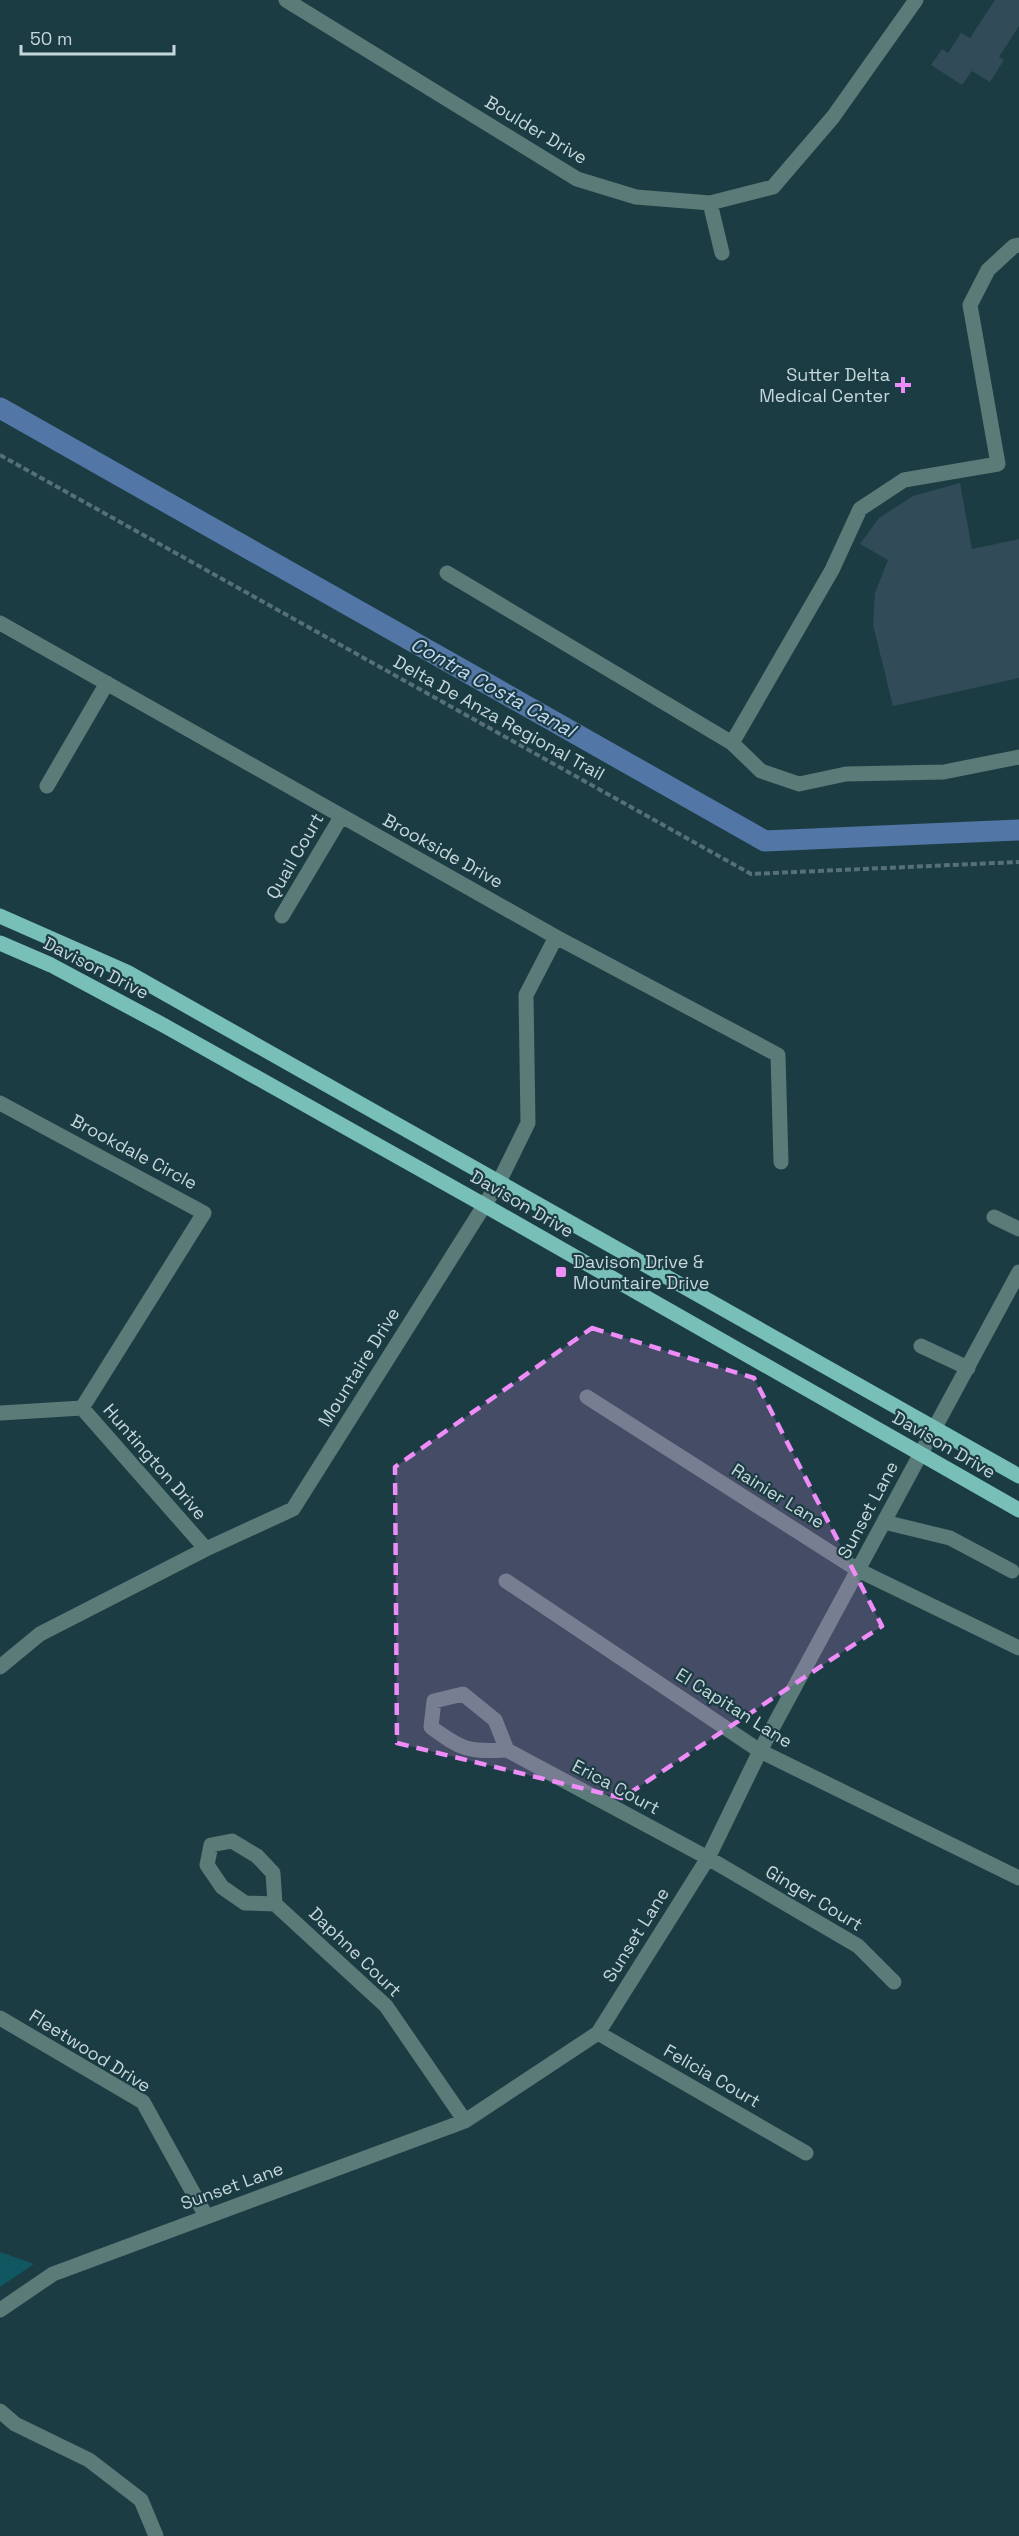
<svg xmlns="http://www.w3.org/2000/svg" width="1019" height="2536" font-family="'Space Grotesk',sans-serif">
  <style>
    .green { fill: #105762 }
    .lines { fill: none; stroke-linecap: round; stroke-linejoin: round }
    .canal { stroke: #5276a5; stroke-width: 21 }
    .building { fill: #314b59 }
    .path { stroke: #557076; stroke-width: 4; stroke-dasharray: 6 3; stroke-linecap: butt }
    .minor { stroke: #5a7b78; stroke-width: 15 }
    .major { stroke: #78bfb8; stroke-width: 15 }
    .marked { fill: #ee8cf8; fill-opacity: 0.2; stroke: #ee8cf8; stroke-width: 4.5; stroke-dasharray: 12 8; stroke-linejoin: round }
    .poi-dot { fill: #ee8cf8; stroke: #1b3c42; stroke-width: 2 }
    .labels { text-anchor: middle; stroke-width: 4.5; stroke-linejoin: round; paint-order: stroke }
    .street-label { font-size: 18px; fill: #c6d7db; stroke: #1b3c42 }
    .poi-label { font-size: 18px; fill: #c6d7db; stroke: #1b3c42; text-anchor: end }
    .water-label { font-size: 20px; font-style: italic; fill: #c3d8f5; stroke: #1b3c42 }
  </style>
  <rect width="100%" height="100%" fill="#1b3c42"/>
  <path class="green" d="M0,2252l34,12 -34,23z"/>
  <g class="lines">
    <path class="canal" d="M0,408l765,433 254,-11"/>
  </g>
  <path class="building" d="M995,0h24v26l-20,31 5,3 -14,22 -18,-11 -10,14 -31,-20 11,-16 6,4 13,-20 9,5z
    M960,483l12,66 47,-10v139l-126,28 -20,-81 2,-32 13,-33 -28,-16 19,-26 34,-22z"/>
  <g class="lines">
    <path class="path" d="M0,455l751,419 268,-12"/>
    <path class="minor" d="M286,0l291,179 59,18 74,6 63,-16 60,-70 83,-117
      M710,203l12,50
      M447,573l285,170 29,28 38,13 47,-10 98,-2 75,-15
      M0,623l556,314 222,118 3,107
      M732,743l100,-173 28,-61 44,-29 94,-16 -28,-159 18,-35 26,-24 5,-1
      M47,786l60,-103
      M282,916l59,-99
      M0,1103l204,110 -122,195
      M994,1217l25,12
      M921,1346l47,22
      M587,1397l271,173 161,78
      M0,1413l82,-5 124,141
      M884,1522l66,16 62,33
      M506,1581l254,170 259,127
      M0,1667l40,-33 166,-85 87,-40 206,-327 29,-59 -2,-128 30,-58
      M507,1750l-12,-30 -32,-26 -29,7 -3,26c31,23 37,25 76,23l201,108 150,88 36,36
      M275,1904l-2,-31 -16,-17 -25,-15 -21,4 -4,20 15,22 23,16 30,1 111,102 79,115
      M0,2018l143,84 63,114
      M598,2033l208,120
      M0,2310l53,-36 412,-153 133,-88 110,-175 52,-107 259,-479
      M0,2411l15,13 74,36 52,40 15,36"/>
    <path class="major" d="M0,916l127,56 892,504
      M0,943l51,22 114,61 319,179 535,305"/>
  </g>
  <path class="marked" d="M592,1328l162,50 128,248 -260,172 -225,-55 -2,-276z"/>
  <g class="poi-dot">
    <path d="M900 376h6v6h6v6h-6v6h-6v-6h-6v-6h6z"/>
    <rect x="555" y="1266" width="12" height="12" rx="3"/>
  </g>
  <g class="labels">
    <g class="street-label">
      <text transform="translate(536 130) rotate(31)" y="6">Boulder Drive</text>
      <text transform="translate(499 718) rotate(29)" y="6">Delta De Anza Regional Trail</text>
      <text transform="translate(443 851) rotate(29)" y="6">Brookside Drive</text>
      <text transform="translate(295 856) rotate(-60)" y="6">Quail Court</text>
      <text transform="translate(96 968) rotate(27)" y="6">Davison Drive</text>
      <text transform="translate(134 1152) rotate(28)" y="6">Brookdale Circle</text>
      <text transform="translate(522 1204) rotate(30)" y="6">Davison Drive</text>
      <text transform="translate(359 1367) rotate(-58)" y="6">Mountaire Drive</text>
      <text transform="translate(944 1445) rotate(30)" y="6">Davison Drive</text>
      <text transform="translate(155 1462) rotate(49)" y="6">Huntington Drive</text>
      <text transform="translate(778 1496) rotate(32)" y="6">Rainier Lane</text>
      <text transform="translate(868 1510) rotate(-62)" y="6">Sunset Lane</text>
      <text transform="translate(734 1708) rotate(32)" y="6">El Capitan Lane</text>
      <text transform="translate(616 1787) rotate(28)" y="6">Erica Court</text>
      <text transform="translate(814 1898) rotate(31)" y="6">Ginger Court</text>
      <text transform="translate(636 1935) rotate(-58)" y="6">Sunset Lane</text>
      <text transform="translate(355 1952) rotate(44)" y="6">Daphne Court</text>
      <text transform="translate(90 2051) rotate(32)" y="6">Fleetwood Drive</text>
      <text transform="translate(712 2076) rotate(30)" y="6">Felicia Court</text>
      <text transform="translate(232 2186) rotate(-20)" y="6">Sunset Lane</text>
    </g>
    <g class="poi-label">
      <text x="890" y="381">Sutter Delta<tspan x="890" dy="21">Medical Center</tspan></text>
      <text x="573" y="1268" text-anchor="start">Davison Drive &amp;<tspan x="573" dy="21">Mountaire Drive</tspan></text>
    </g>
    <g class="water-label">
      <text transform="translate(493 687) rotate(29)" y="7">Contra Costa Canal</text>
    </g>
  </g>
  <path d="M21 45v9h153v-9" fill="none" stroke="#c6d7db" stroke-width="3"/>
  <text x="30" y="45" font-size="18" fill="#c6d7db" stroke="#1b3c42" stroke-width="4.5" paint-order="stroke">50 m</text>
</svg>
